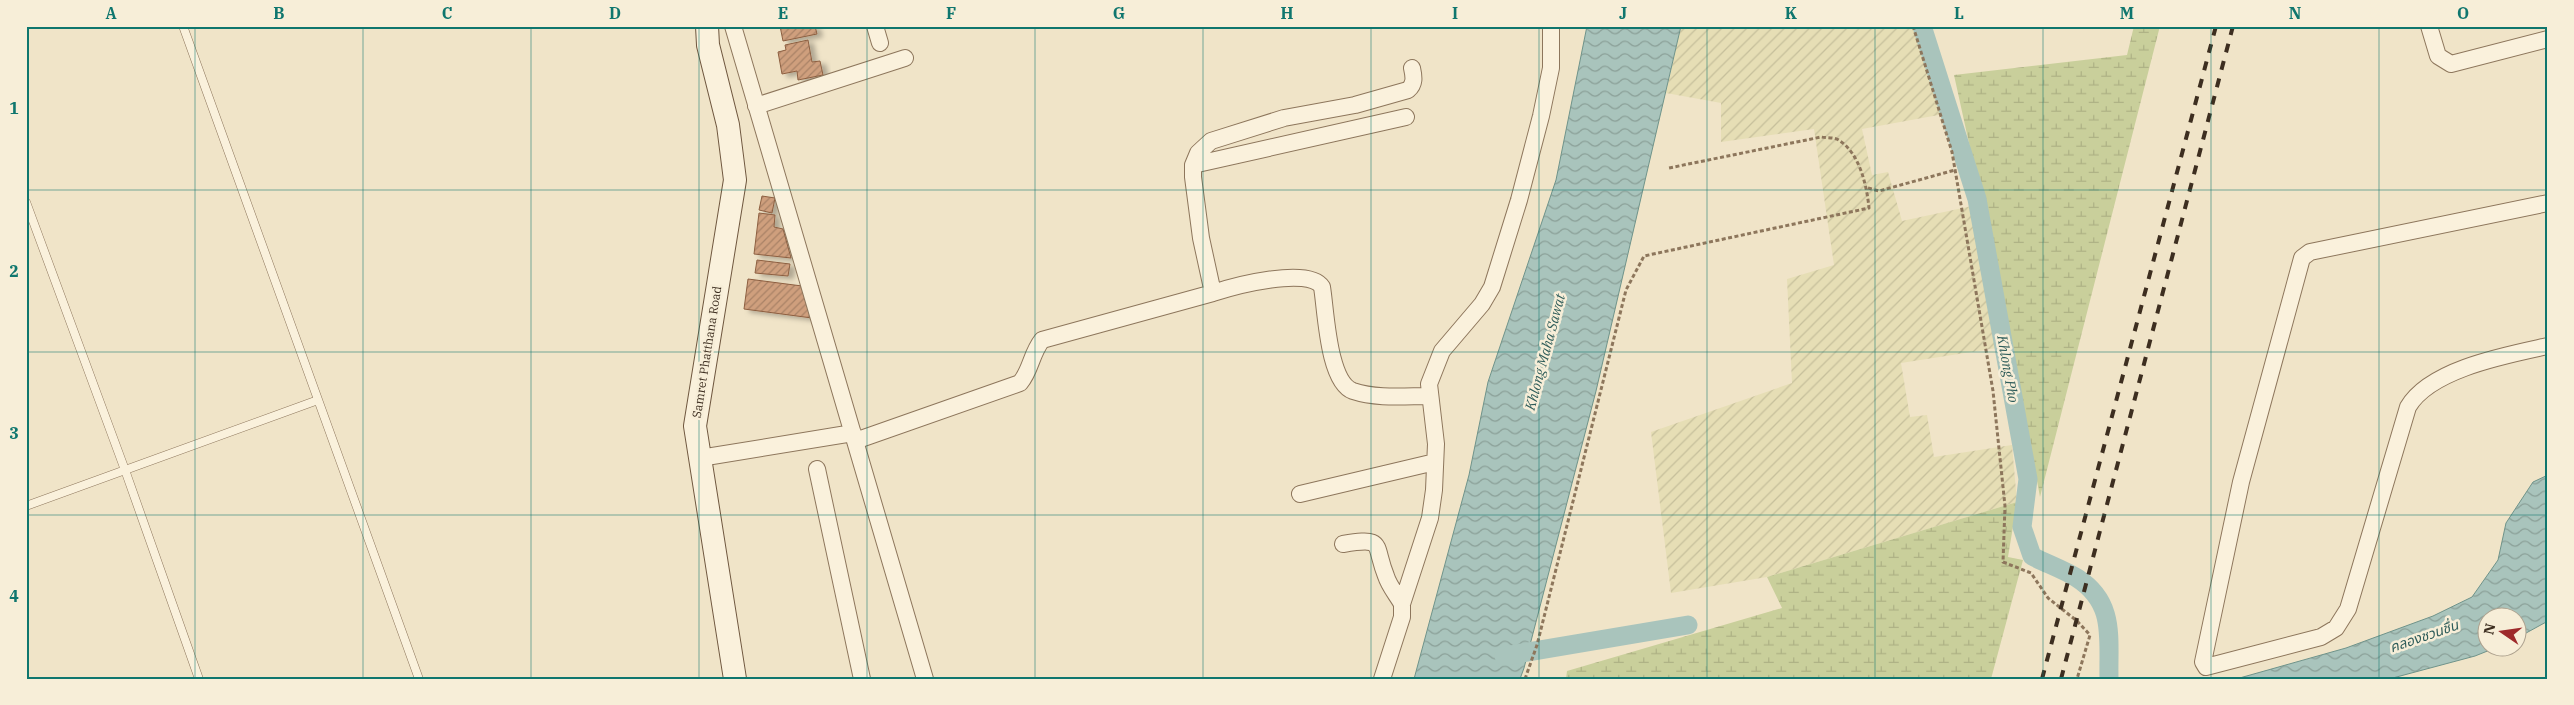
<svg xmlns="http://www.w3.org/2000/svg" width="2574" height="705" font-family="'IBM Plex Serif','Noto Sans Thai',serif">
  <style>
    .farmland { fill: url(#farmland-furrows) }
    .wetland { fill: url(#wetland-marsh) }
    .water { fill: url(#water-waves); stroke: #6f938a }
    .lines { fill: none; stroke-linecap: round; stroke-linejoin: round }
    .canal { stroke: #a9c4bc; stroke-width: 19 }
    .building { fill: url(#building-hatch); stroke: #8d5f41; filter: url(#shadow) }
    .lane-casing { stroke: #8d765c; stroke-width: 9 }
    .street-casing { stroke: #8d765c; stroke-width: 18 }
    .secondary-casing { stroke: #6f573f; stroke-width: 24 }
    .path { stroke: #8d765c; stroke-width: 3; stroke-dasharray: 4 2.5; stroke-linecap: butt }
    .lane { stroke: #faf1dc; stroke-width: 8 }
    .street { stroke: #faf1dc; stroke-width: 16 }
    .secondary { stroke: #faf1dc; stroke-width: 22 }
    .rail { stroke: #3d2e20; stroke-width: 4; stroke-dasharray: 9 9; stroke-linecap: butt }
    .grid { fill: none; stroke: #0f766e; stroke-width: 1; stroke-opacity: 0.55 }
    .labels { text-anchor: middle; stroke-width: 5; stroke-linejoin: round; paint-order: stroke }
    .street-label { font-size: 12px; fill: #3d2e20; stroke: #f7eed8 }
    .water-label { font-size: 14px; font-style: italic; fill: #2f5d5a; stroke: #f7eed8 }
    .neatline { fill: none; stroke: #0f766e; stroke-width: 2 }
    .grid-label { font-size: 16px; text-anchor: middle; font-weight: bold; fill: #0f766e }
  </style>
  <defs>
    <pattern id="farmland-furrows" width="10" height="10" patternUnits="userSpaceOnUse" patternTransform="scale(1.25)"><rect width="10" height="10" fill="#e6deb5"/><path d="M-1 1l2-2M0 10L10 0M9 11l2-2" fill="none" stroke="#c6bf9b"/></pattern>
    <pattern id="wetland-marsh" width="20" height="14" patternUnits="userSpaceOnUse" patternTransform="scale(1.25)"><rect width="20" height="14" fill="#c9cf9b"/><path d="M1 5h8M5 5V1M11 12h8M15 12V8" fill="none" stroke="#aeb285"/></pattern>
    <pattern id="water-waves" width="16" height="10" patternUnits="userSpaceOnUse" patternTransform="scale(1.25)"><rect width="16" height="10" fill="#a9c4bc"/><path d="M0 5q4-4 8 0t8 0" fill="none" stroke="#8ba098"/></pattern>
    <pattern id="building-hatch" width="6" height="6" patternUnits="userSpaceOnUse" patternTransform="scale(1.25)"><rect width="6" height="6" fill="#cf9f7d"/><path d="M-1 1l2-2M0 6l6-6M5 7l2-2" fill="none" stroke="#a98266"/></pattern>
    <filter id="shadow"><feDropShadow dx="5.5" dy="3" stdDeviation="2.5" flood-color="#0004"/></filter>
  </defs>
  <rect width="100%" height="100%" fill="#f0e4c8"/>
  <path class="farmland" d="M1681,26h236l27,88 -82,15 10,46 16,-3 14,49 70,-15 25,142 -96,15 9,54 17,-2 7,42 78,-12 5,57 -250,75 -96,16 -20,-161 141,-49 -5,-104 47,-14 -20,-136 -93,13v-39l-55,-10z"/>
  <path class="wetland" d="M2134,26h26l-120,471 -37,-199 -49,-223 173,-20z
    M2017,502l-9,55 15,3 -32,119h-425l1,-8 215,-63 -15,-31z"/>
  <path class="water" d="M1587,26h94l-85,365 -72,277 -4,11h-106l55,-204 19,-93 68,-202z
    M2548,475v146l-31,17 -1,-20h-30v30h9l-20,8 -86,23h-153l110,-31 87,-32 39,-19 26,-37 8,-37 27,-41z"/>
  <g class="lines">
    <path class="canal" d="M1922,26l55,173 51,280 -6,48 10,29c13,7 33,14 45,22 39,25 31,60 32,101
      M1504,656l184,-31"/>
  </g>
  <path class="building" d="M780,26h35l2,8 -34,7z
    M808,40l4,22 8,-1 3,14 -25,5 -1,-9 -15,3 -4,-22 8,-2 -1,-5z
    M762,196l13,2 -3,15 -13,-3z
    M759,213l16,2 -1,12 9,2 8,29 -37,-4z
    M757,260l33,4 -2,12 -33,-3z
    M748,279l54,7 10,32 -68,-9z"/>
  <g class="lines">
    <g class="lane-casing">
      <path id="lane" d="M183,26l236,653
        M26,202l99,268 74,209
        M26,506l292,-106"/>
    </g>
    <g class="street-casing">
      <path id="street" d="M733,26l192,653
        M875,26l5,17
        M2429,26l9,30 13,8 97,-25
        M1412,68c2,9 3,16 -4,22l-53,15 -71,13 -73,23 -13,12 -5,12v12l8,61 12,55c21,-7 96,-27 109,-6 4,24 6,95 31,104 24,8 52,5 77,5
        M756,106l149,-48
        M1193,165l213,-48
        M2548,203l-238,49 -8,6 -61,224 -38,180 3,5 115,-30 15,-9 12,-19 60,-202c22,-38 99,-52 140,-61
        M855,441l165,-58c11,-13 11,-29 22,-43l171,-47
        M700,458l153,-25
        M817,469l45,210
        M1300,494l135,-32
        M1343,544c43,-7 30,0 43,32 3,10 11,19 16,28
        M1382,679l20,-62v-13l28,-86 4,-28 2,-46 -7,-60 13,-33 40,-47 10,-17 27,-87 22,-84 10,-48v-42"/>
    </g>
    <g class="secondary-casing">
      <path id="secondary" d="M707,26l1,19 20,80 7,55 -40,246 40,253"/>
    </g>
    <path class="path" d="M1913,26l39,126 41,239 12,115 -2,56 28,11 17,25 29,23 13,14 -13,44
      M1868,188l11,3 76,-21
      M1525,679l12,-34 89,-355 18,-34 225,-48c-2,-21 -9,-54 -29,-67 -4,-4 -14,-3 -19,-4l-152,31"/>
    <use href="#lane" class="lane"/>
    <use href="#street" class="street"/>
    <use href="#secondary" class="secondary"/>
    <path class="rail" d="M2042,679l174,-653
      M2061,679l172,-653"/>
  </g>
  <path class="grid" d="M195,26v653M363,26v653M531,26v653M699,26v653M867,26v653M1035,26v653M1203,26v653M1371,26v653M1539,26v653M1707,26v653M1875,26v653M2043,26v653M2211,26v653M2379,26v653M26,190h2522M26,352h2522M26,515h2522"/>
  <g class="labels">
    <g class="street-label">
      <text transform="translate(707 352) rotate(-81)" y="4">Samret Phatthana Road</text>
    </g>
    <g class="water-label">
      <text transform="translate(1545 352) rotate(-75)" y="5">Khlong Maha Sawat</text>
      <text transform="translate(2008 369) rotate(80)" y="5">Khlong Pho</text>
      <text transform="translate(2424 636) rotate(-19)" y="5">คลองชวนชื่น</text>
    </g>
  </g>
  <rect width="2574" height="705" fill="none" stroke="#f7eed8" stroke-width="55"/>
  <g transform="translate(2502 632) rotate(283)"><circle r="24" fill="#f7eed8" stroke="#ada18e"/>
  <path d="M0-4L9 19L0 12L-9 19Z" fill="#9e2a2b"/>
  <text y="-8" font-size="14" font-weight="bold" text-anchor="middle" fill="#3d2e20">N</text>
  </g>
  <rect x="28" y="28" width="2518" height="650" class="neatline"/>
  <g class="grid-label">
    <text x="111" y="19">A</text>
    <text x="279" y="19">B</text>
    <text x="447" y="19">C</text>
    <text x="615" y="19">D</text>
    <text x="783" y="19">E</text>
    <text x="951" y="19">F</text>
    <text x="1119" y="19">G</text>
    <text x="1287" y="19">H</text>
    <text x="1455" y="19">I</text>
    <text x="1623" y="19">J</text>
    <text x="1791" y="19">K</text>
    <text x="1959" y="19">L</text>
    <text x="2127" y="19">M</text>
    <text x="2295" y="19">N</text>
    <text x="2463" y="19">O</text>
    <text x="14" y="114">1</text>
    <text x="14" y="277">2</text>
    <text x="14" y="439">3</text>
    <text x="14" y="602">4</text>
  </g>
</svg>
